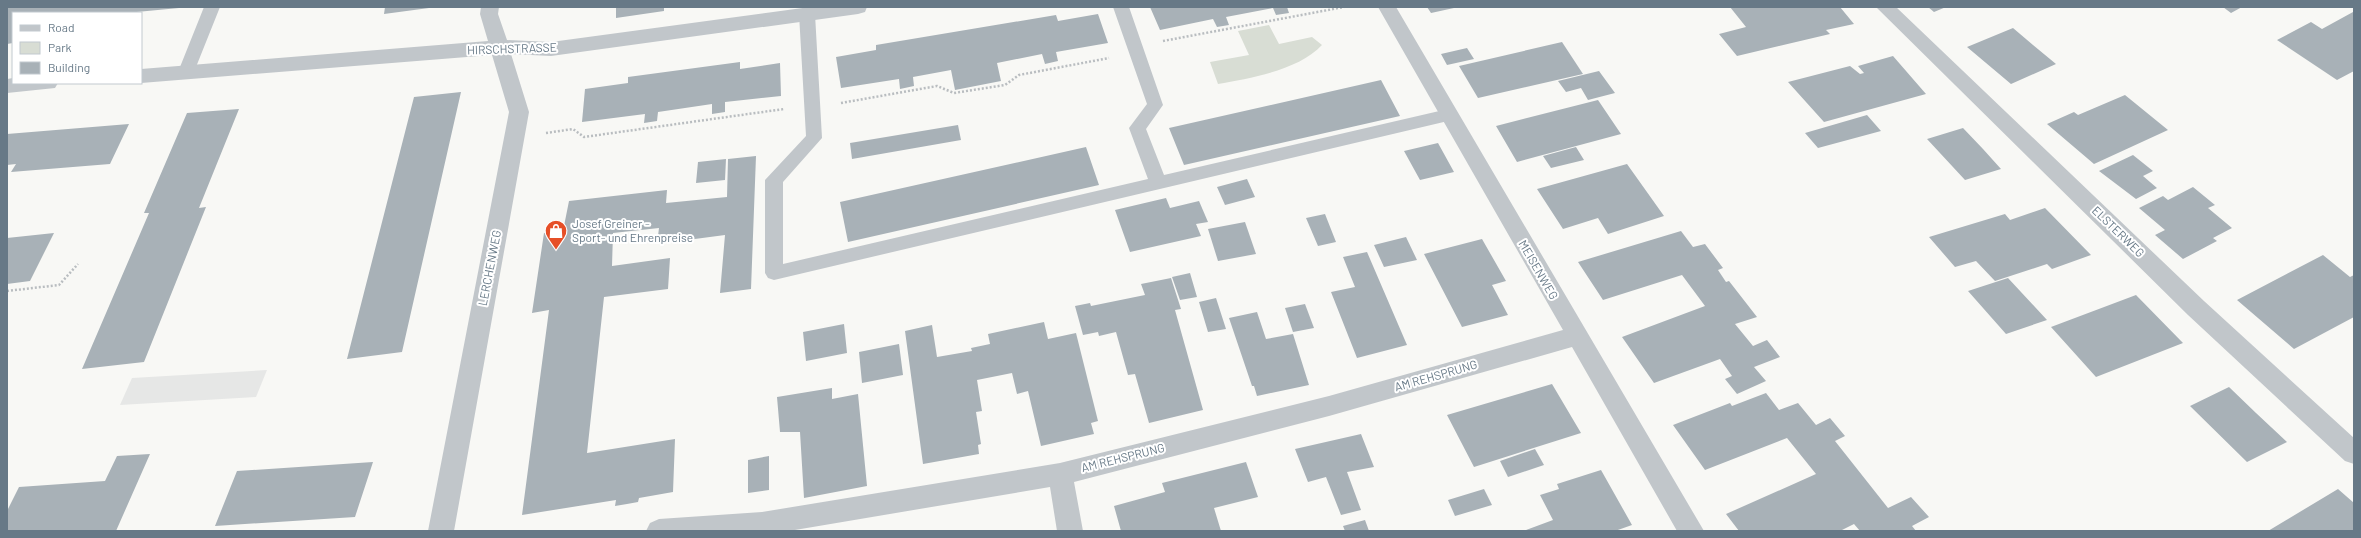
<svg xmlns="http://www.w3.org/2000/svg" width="2361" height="538" font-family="Barlow,sans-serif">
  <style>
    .built { fill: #e6e7e6 }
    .green { fill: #d8ddd4 }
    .building { fill: #a8b1b7 }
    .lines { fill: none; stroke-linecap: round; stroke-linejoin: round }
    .path { stroke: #b9bdc0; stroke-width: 2.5; stroke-dasharray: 2 2; stroke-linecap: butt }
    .service { fill: #c1c6ca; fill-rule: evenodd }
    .minor { fill: #c1c6ca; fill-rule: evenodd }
    .labels { text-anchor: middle; stroke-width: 4; stroke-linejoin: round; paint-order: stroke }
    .street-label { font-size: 12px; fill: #677987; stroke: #fff }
    .poi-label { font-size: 12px; fill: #677987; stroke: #fff; text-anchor: start }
  </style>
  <rect width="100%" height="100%" fill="#f8f8f5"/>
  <path class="built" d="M267,370l-11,27 -136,8 12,-27z"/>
  <path class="green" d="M1269,25l10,19 33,-7 10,8c-23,25 -71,33 -104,39l-8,-22 39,-7 -11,-24z"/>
  <path class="building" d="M7,7h172v1l-53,5h-113v30l-6,1z
    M385,7h44v1l-45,6z
    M616,7h48v4l-48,7z
    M1150,7h137l2,6 -13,2 -3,-7 -47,9 3,8 -12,2 -4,-8 -53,11z
    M1427,7h27v1l-23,5z
    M1730,7h110l14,17 -28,6 4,4 -93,22 -18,-22 27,-7z
    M1928,7h18l-12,5z
    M2223,7h19l-11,6z
    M2353,12l1,59 -17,9 -60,-40 34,-18 11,7z
    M1098,14l10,29 -52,9 2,9 -13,3 -3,-10 -45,9 4,18 -46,9 -4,-20 -38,7 1,9 -14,3 -1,-10 -58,9 -5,-31 40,-7v-5l180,-30 2,6z
    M2013,28l20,17 23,19 -45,20 -44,-37z
    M1562,42l21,32 -105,24 -19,-32z
    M1467,48l7,11 -27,6 -6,-11z
    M1893,56l33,38 -102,28 -36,-40 62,-16 10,8 4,-1 -6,-7z
    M740,62v7l40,-6 1,33 -56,6v10l-13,2v-10l-54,8 -1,9 -13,2 1,-9 -63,8 3,-33 43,-6v-6z
    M1599,71l16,22 -27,7 -7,-12 -15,4 -8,-11z
    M1381,80l19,36 -216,49 -15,-37z
    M461,92l-59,260 -55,7 67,-262z
    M2125,95l43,35 -74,34 -47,-40 27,-12 4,3z
    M1598,100l23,34 -104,28 -21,-36z
    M239,109l-40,99 7,-1 -62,155 -62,7 67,-156h-5l43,-100z
    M1867,115l14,16 -63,17 -13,-15z
    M129,124l-19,40 -99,8 5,-8 -9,1v-31z
    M958,125l3,15 -109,19 -2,-16z
    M1963,128l20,21 18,20 -36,11 -38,-41z
    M1438,143l16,29 -34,8 -16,-29z
    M1086,147l13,38 -251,57 -8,-40z
    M1576,147l8,13 -33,8 -8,-12z
    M2133,155l20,16 -10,5 14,12 -21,11 -37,-28z
    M756,156l-5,133 -31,4 5,-58 -68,9 2,-16 -46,5 -1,33 58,-8 -2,31 -64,8 -17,156 88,-14 -2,53 -34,6 -1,4 -11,2 -12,2 1,-6 -94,15 27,-205 -17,3 12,-80 19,-2 6,-30 98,-11 -1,13 61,-6 1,-38z
    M726,159l-1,21 -29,3 2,-21z
    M1627,164l37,52 -56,18 -10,-16 -35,11 -26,-40z
    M1247,179l8,18 -30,8 -8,-18z
    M2193,187l22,18 -7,3 24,20 -19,10 4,3 -34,18 -28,-24 10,-5 -26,-22 24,-12 5,4z
    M1166,198l4,10 29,-7 9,21 -12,2 5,12 -71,16 -15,-42z
    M2045,208l46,47 -39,14 -5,-5 -52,17 -19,-20 -21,6 -26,-30 76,-23 5,6z
    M1325,214l11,28 -18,4 -12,-28z
    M1245,222l11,32 -38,7 -10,-32z
    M1681,231l12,16 12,-3 18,24 -5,2 8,12 3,-1 28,36 -22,7 18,22 14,-6 13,17 -26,10 12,14 -29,13 -12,-15 7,-3 -12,-17 -66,24 -32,-46 83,-31 -23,-31 -79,25 -25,-38z
    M54,233l-24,48 -23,3v-46z
    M1406,237l11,23 -33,7 -10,-22z
    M1482,239l24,42 -14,4 16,30 -46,12 -38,-73z
    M1367,252l40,93 -50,13 -26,-66 24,-5 -12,-30z
    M2323,255l27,22 4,-2v42l-60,32 -57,-49z
    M1190,273l7,24 -17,3 -8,-23z
    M1171,278l10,31 -6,1 28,100 -54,13 -14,-49 -7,1 -12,-43 -17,4 -1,-4 -15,3 -8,-29 15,-3 1,3 54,-11 -4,-11z
    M2008,278l39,42 -41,14 -38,-43z
    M2136,295l47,48 -87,34 -45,-50z
    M1216,298l10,31 -18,3 -9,-30z
    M1305,304l9,24 -21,4 -8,-24z
    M1257,312l9,27 27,-5 16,51 -52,11 -3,-10h-2l-23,-68z
    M1044,322l4,17 28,-6 22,88 -7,2 3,11 -53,12 -13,-55 -11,3 -5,-21 -35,7 5,31 -6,1 5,32 -3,1 1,9 -56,10 -18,-133 27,-6 5,32 35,-6 -1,-3 19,-4 -2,-10z
    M844,324l3,29 -41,8 -3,-29z
    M899,344l4,31 -41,8 -3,-31z
    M1552,384l29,49 -107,34 -27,-52z
    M2229,387l27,26 31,29 -40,20 -57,-56z
    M832,388v11l26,-5 9,92 -63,12 -4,-66h-20l-3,-35z
    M1766,393l13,17 19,-7 18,22 14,-7 15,18 -10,5 53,67 23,-11 18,20 -17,9 4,5h-56l-6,-7 -14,7h-101l-13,-17 90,-40 -29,-36 -82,32 -32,-45 57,-22 2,3z
    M1361,434l13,33 -27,5 14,38 -20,5 -15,-38 -18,5 -13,-33z
    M1535,449l9,16 -36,12 -8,-16z
    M150,454l-34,77h-109v-20l12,-24 86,-6 12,-25z
    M769,456v34l-21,3v-33z
    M373,462l-18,55 -140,9 22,-55z
    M1246,462l12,35 -44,11 7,23h-100l-7,-25 51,-14 -3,-9z
    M1601,470l31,55 -17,6h-92l30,-11 -13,-25 19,-6 -2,-5z
    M1484,489l8,16 -37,11 -7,-16z
    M2338,489l16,14v28h-86z
    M1365,520l4,11h-24l-2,-5z"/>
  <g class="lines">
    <path class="path" d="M1163,41l181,-34
      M841,103l96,-17 17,7 51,-8 14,-10 90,-17
      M546,133l27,-4 11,8 200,-28
      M7,291l52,-6 19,-21"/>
    <path class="service" d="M204,7h16l-26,65 -2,4 -6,2 -6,-2 -2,-4z
      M1113,7h16l34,98 -17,24 18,46 284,-66 6,2 2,4 -2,4 -6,2 -674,159 -6,-2 -3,-5v-93l41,-44 -7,-122 3,-4h10l3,4 7,124 -39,44v82l365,-85 -19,-51 18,-24z"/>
    <path class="minor" d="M481,7h18l-1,7 9,26 44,2 259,-35h57l-2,5 -7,2 -307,42 -40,-2 18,58 -75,419h-26l81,-419 -17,-57 -351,28v-14l347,-28 -8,-27z
      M1378,7h18l308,524h-27l-105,-184 -243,69 -255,66 9,49h-26l-7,-44 -261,44h-143l4,-8 9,-4 103,-7 298,-49 269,-67 234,-66z
      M1876,7h20l308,294 150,137v26l-9,-3 -157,-146z
      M13,78v5h45l-3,5 -48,5v-14z"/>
  </g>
  <defs>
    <g id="shop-pin" transform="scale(1.15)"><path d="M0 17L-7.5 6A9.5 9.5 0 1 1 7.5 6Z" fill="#e64f27" stroke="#fff"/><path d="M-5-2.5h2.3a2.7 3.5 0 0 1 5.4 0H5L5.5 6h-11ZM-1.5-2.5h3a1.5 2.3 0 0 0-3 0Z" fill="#fff"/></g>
  </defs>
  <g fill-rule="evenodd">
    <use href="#shop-pin" x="556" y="231"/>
  </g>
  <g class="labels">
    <g class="street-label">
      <text transform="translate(512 49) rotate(-2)" y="4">HIRSCHSTRASSE</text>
      <text transform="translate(2118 232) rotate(44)" y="4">ELSTERWEG</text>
      <text transform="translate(490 268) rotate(-79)" y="4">LERCHENWEG</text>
      <text transform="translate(1538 270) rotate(60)" y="4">MEISENWEG</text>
      <text transform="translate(1436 376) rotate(-16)" y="4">AM REHSPRUNG</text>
      <text transform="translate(1123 458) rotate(-14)" y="4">AM REHSPRUNG</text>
    </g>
    <g class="poi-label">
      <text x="572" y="228">Josef Greiner -<tspan x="572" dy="14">Sport- und Ehrenpreise</tspan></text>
    </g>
  </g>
  <rect width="2361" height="538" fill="none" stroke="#677987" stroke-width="16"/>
  <rect x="12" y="12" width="130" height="72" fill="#ffffff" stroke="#c2c9cf"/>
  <rect x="20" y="25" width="20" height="6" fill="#c1c6ca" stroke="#c2c9cf"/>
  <text x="48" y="32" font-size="12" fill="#677987">Road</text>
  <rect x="20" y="42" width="20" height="12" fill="#d8ddd4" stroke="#c2c9cf"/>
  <text x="48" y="52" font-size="12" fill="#677987">Park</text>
  <rect x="20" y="62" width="20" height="12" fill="#a8b1b7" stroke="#c2c9cf"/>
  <text x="48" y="72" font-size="12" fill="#677987">Building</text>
</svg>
